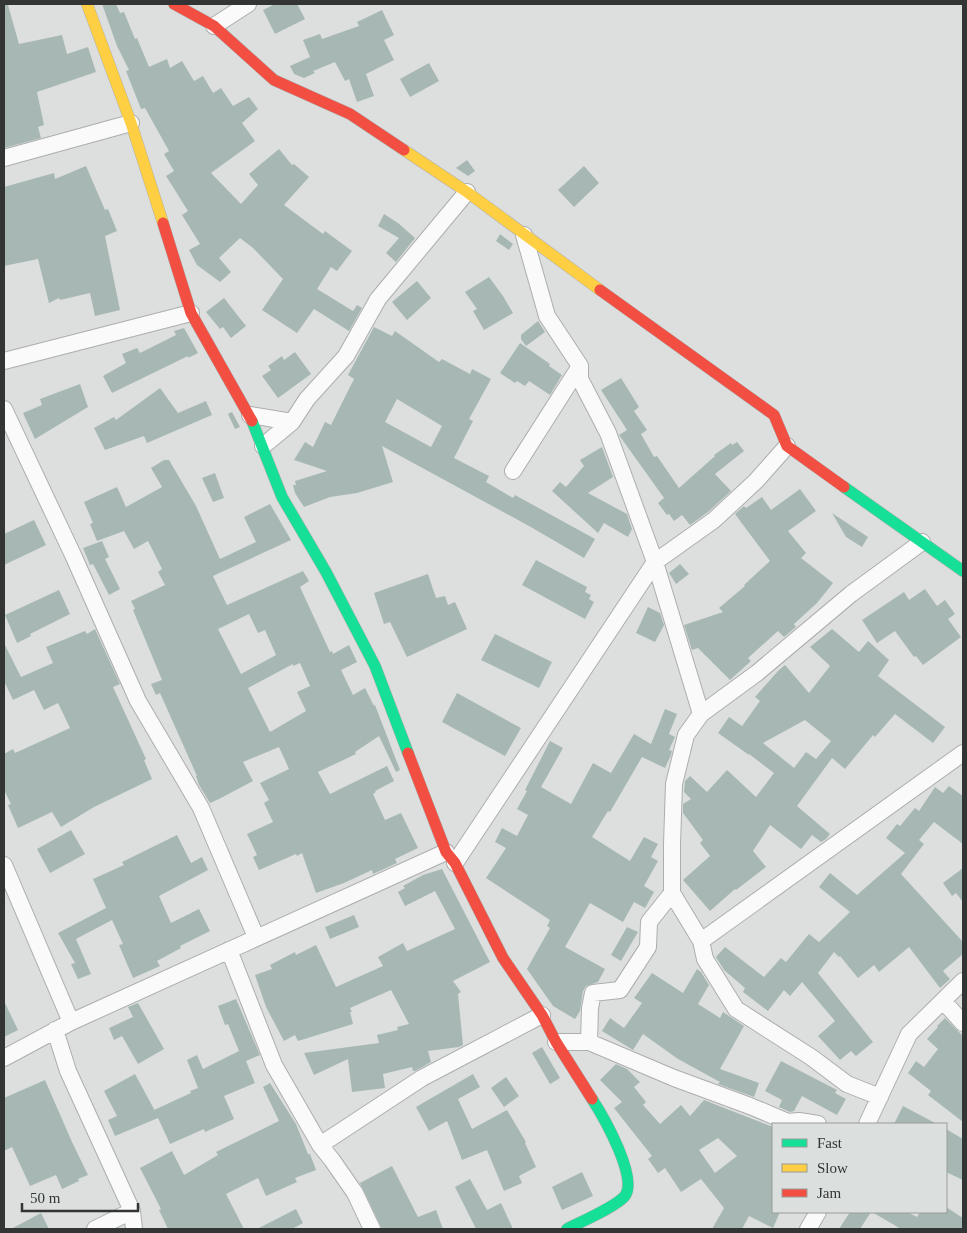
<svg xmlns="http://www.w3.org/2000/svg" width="967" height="1233" font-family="'Times New Roman',serif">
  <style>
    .building { fill: #a7b8b4; fill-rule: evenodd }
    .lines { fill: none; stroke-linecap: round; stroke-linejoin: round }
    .street-casing { stroke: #acaead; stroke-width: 18 }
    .fast-casing { stroke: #acaead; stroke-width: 12 }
    .slow-casing { stroke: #acaead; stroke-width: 12 }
    .jam-casing { stroke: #acaead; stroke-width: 12 }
    .street { stroke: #fafafa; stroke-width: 16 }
    .fast { stroke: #16e098; stroke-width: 11 }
    .slow { stroke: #ffcf43; stroke-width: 11 }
    .jam { stroke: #f24e42; stroke-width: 11 }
  </style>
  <rect width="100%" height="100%" fill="#dcdfde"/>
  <path class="building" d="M102,4h14l4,9 4,-1 11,27 2,-1 12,29 18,-8 3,9 12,-7 12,20 9,-5 10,17 8,-5 12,18 16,-9 9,12 -16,14 13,18 -44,32 30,31 17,-19 -9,-11 30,-25 13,16 2,-1 15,13 -25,28 39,29 2,-3 27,20 -15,20 -6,-4 -14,22 36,22 4,-6 5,3 -13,23 -35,-22 -17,24 -35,-23 21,-31 -30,-31 -13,-10 -21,20 12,14 -11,10 -23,-17 -8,-15 11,-6 -18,-29 6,-4 -22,-35 8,-5 -10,-17 5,-3 -24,-43 -4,1 -15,-38 3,-1 -12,-24z
    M275,4h22l8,15 -30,15 -12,-24z
    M4,5h4l11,39 43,-9 5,19 21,-7 8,25 -59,20 7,33 -6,2 3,11 -37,10z
    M382,10l12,25 -10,5 10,20 -28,14 8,22 -17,6 -8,-23 -4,2 -10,-19 -22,9 2,2 -11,5 -10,-4 -4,-8 20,-9 -7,-17 17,-6 2,5 37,-13 -2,-4z
    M429,63l10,18 -29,16 -10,-18z
    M467,160l8,11 -7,5 -12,-8z
    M86,166l19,44 3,-1 9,22 -12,5 15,74 -25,6 -5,-23 -30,7 -1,-2 -10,5 -11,-44 -34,7v-79l50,-14 1,6z
    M584,166l15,17 -25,24 -16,-17z
    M384,214l14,9 17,15 -19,24 -10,-9 13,-15 -21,-12z
    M500,234l13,10 -4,6 -13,-9z
    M489,277l14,19 10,17 -29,17 -11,-19 4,-2 -12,-17z
    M417,281l14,17 -24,22 -15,-18z
    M224,298l22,28 -15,12 -8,-11 -3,2 -14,-17z
    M538,321l7,11 -19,14 -5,-7v-4z
    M374,327l18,9 3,-5 44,31 3,-3 28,15 2,-5 19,10 -22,40 4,2 -19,37 35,18 -3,6 27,16 2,-3 80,44 -11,19 -55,-32 -147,-80 11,36 -36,11 -27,4 -26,10 -9,-14 -2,-8h3l-1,-4 32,-10 -33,-11 11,-18 8,5 12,-25 6,3 23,-46 -6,-4zM397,399l45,27 -11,21 -46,-25z
    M184,328l14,25 -10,5v-2l-76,37 -9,-17 23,-13 -4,-9 15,-6 3,5 36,-18 -2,-4z
    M520,343l30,21 -1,2 13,9 -12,20 -21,-14 -4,5 -8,-5 -2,2 -15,-10z
    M295,352l16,22 -33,24 -16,-22 9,-6 -3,-4 14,-10 2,4z
    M621,378l18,29 -5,4 13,19 -6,4 13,23 3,-1 22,32 36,-32 -1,-1 17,-12 1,2 5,-3 7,9 -29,23 16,17 -23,21 -18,13 -8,-10 -8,6 -5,-7 -2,1 -9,-12 6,-5 -45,-63 8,-5 -26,-40z
    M80,384l8,23 -53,32 -12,-26 19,-8 -2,-6z
    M160,388l18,25 28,-12 6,14 -65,28 -3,-7 -39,14 -11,-22 20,-11 2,3z
    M232,412l8,15 -5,2 -7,-15z
    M602,447l11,30 -25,16 39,21 5,15 -4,8 -24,-14 -6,10 -46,-42 8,-9 6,5 18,-21 -4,-6z
    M164,460h5l27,46 24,53 36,-17 -12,-25 26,-13 21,36 -78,36 14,29 76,-34 6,10 -9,6 30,65 2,-1 1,3 16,-9 8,17 -16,8 12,25 12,-7 9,18 1,-1 25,65 -4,2 -17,-36 -24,16 1,2 -38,18 12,22 57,-28 7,15 -19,10 1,1 -3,2 12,26 16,-7 17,35 -23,11 2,4 -24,11 -1,-4 -28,13 -28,10 -14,-40 -5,3 -1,-2 -37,16 -6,-13 4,-2 -10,-21 26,-12 -9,-19 5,-3 -9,-17 29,-14 -10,-22 -36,15 10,19 -34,18 -9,4 -11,-18 -3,-9h1l-37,-83 -4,2 -5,-11 11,-4 -29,-70 2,-1 -4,-8 34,-16 -7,-13 4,-3 -14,-28 -14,8 -10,-18 -27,10 -7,-17 3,-1 -9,-21 33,-15 9,20 36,-20 -11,-19zM249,614l9,19 7,-3 11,25 -35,19 -23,-45zM300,663l10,23 -13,6 9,19 -36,21 -22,-44 45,-24v2z
    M215,473l9,25 -11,4 -11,-24z
    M800,489l16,22 -28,20 18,22 -5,5 32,25 -16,20 -23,21 2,3 -12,10 -6,-6 -30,27 3,3 -21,19 -32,-32 -6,2 -8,-25 39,-13 -4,-4 26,-22 -1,-1 26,-24 -35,-47 9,-8 2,2 16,-11 9,13z
    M832,513l36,24 -6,10 -16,-10z
    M34,520l12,25 -42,20v-31z
    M102,541l7,16 -4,2 15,30 -11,6 -16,-31 -3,1 -7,-17z
    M536,560l51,27 -2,5 6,3 -2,4 5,3 -9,17 -63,-34z
    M680,564l9,10 -13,10 -7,-11z
    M428,574l8,24 9,-2 3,9 7,-3 12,27 -60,28 -17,-35 -6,2 -10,-31z
    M925,589l12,17 8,-6 10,14 -7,5 13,18 -38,28 -7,-9 -2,1 -19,-26 -18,12 -15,-23 42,-28 5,8z
    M59,590l11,24 -40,20 1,2 -14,7 -12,-28z
    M648,607l12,6 4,12 -9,17 -19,-9z
    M95,629l25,55 -7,3 33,72 -2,1 8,19 -58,28 -33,20 -9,-15 -34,16 -10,-23 3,-1 -7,-14v-36l9,-5 2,4 55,-25 -12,-25 -14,7 -10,-20 -21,10 -9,-19v-38l17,34 32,-14 -7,-16 39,-16 2,3z
    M832,629l27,23 9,-11 21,19 -11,16 67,51 -12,16 -38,-29 -20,23 -2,-2 -28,34 -13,-11 -35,48 33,28 -4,5 -5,3 -9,-7 -11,14 -31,-24 -17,26 13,16 -30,23 -1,-1 -25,22 -27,-31 27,-24 -10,-13 3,-3 -20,-27v-9l8,-5 -7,-7 1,-11 5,-5 17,16 20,-22 29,27 18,-24 -25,-19v1l-31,-22 11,-16 13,9 18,-25 -5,-4 23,-26 7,-6 24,28 21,-27 -20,-19zM805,720l26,21 -15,18 -10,-7 -12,16 -31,-25z
    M495,634l57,28 -13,26 -58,-28z
    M457,693l64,35 -16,28 -63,-34z
    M665,709l12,5 -8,20 6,3 -6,13 3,1 -1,4 -6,13 -23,-11 -32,55 -2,-1 -16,26 38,24 14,-24 14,7 -7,13 7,4 -14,25 10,6 -9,16 -11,-6 -11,20 -33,-19 -25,44 40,22 -7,13 -12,4 -3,5 -3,20 -5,8 -22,-13 -26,-37 23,-41 -3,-2 3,-6 -64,-42 20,-30 -11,-6 7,-14 15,8 11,-21 -11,-6 10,-18 -2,-1 25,-49 13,7 -22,39 30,17 22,-41 18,10 23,-39 17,10z
    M949,786l14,10v48l-29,-22 -15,18 5,4 -23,30 62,68v12l-20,17 7,8 -10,9 -31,-41 -30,25 -5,-7 -16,13 -18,-22 -1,1 -5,-5 -16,21 55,69 -17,14 -5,-5 -11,9 -22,-24 17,-15 -33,-39 -12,14 -6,-6 -16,21 -25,-19 2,-4 -21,-18 -8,-13 9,-10 39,30 17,-19 5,4 23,-28 10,8 31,-30 -31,-25 11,-14 27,22 48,-42 -19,-15 11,-14 3,2 15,-18 4,3 16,-24 8,6z
    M71,830l14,24 -35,19 -13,-24z
    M177,835l14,28 11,-6 6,13 -49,26 12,27 28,-14 11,22 -30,15 1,2 -24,13 3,5 -27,12 -14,-33 4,-1 -11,-24 -36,19 15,35 -13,5 -7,-15 4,-1 -17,-30 48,-25 -13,-29 31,-14 -2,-3z
    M963,868v34l-7,-9 -4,3 -9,-13z
    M442,869l48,93 -37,19 8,11 -3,2 5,51 -4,2 -31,4 3,11 -16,9h-2l-1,-4 -29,7 2,14 -33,4 -4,-33 -34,16 -10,-22 75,-10 -2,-8 21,-5 -1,-3 12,-3 -18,-34 -41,18 2,4h-2l3,12 -55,17 -3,-6 -11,6 -18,-34 -11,-32 17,-6 -2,-4 25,-13 1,3 20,-10 20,42 47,-21 -5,-9 25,-14 4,8 48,-22 -20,-38 -30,15 -7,-14 7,-4 -2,-2 20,-11z
    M354,915l5,12 -29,12 -5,-12z
    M627,927l11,5 -17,29 -10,-6z
    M697,969l4,3 8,13 -11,19 22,14 3,-6 21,14 -24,43 39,14 -5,14 -36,-13 2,-2 -42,-23 -35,-25 -10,16 -31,-19 8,-13 14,10 18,-25 -8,-5 18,-25 31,20z
    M236,999l24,56 -14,6 9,22 -31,13 10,23 -29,13 -1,-3 -34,15 -12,-26 -43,18 -7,-16 9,-4 -13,-25 31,-17 20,37 -1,-1 37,-17 -1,-2 8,-3 -11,-28 10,-5 6,14 36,-18 -11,-27 -3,1 -7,-19z
    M4,1001l14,29 -14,7z
    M138,1003l26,46 -26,15 -16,-28 -8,4 -5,-12 24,-11 -5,-10z
    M945,1018l18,18v86l-35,-27 3,-4 -23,-18 8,-12 8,6 14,-18 -11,-10 11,-12 -1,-1z
    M542,1047l18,31 -10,6 -18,-31z
    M781,1061l56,29 -2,3 11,6 -9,16 -35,-19 -8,15 -4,1 -11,-5 3,-7 -17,-9z
    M616,1064l11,5 13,13 -6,5 12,15 -3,3 17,19 21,-19 9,11 14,-16 69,27v85h7l-7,16 -24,-12 -7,13h-30l12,-21 -23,-29 -20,13 -16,-24 -7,5 -10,-14 4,-3 -38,-48 8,-6 -22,-22zM718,1138l19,18 -22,17 -16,-23z
    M473,1074l7,13 -22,12 14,30 35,-19 19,32 -1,1 11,24 -17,9 3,7 -18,8 -17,-41 -25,10 -15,-39 -18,10 -13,-24z
    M506,1077l13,19 -15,11 -13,-19z
    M45,1080l27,62 16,33 -10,4 1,2 -17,8 -6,-14 -26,11 -18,-39 -8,4v-53z
    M270,1083l26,41 12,30h2l6,16 -21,8 2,4 -31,14 -8,-18 -32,16 18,35h-76l-9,-19 2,-1 -21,-41 32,-17 12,24 34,-20 -2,-3 63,-31 -16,-34z
    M903,1106l34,18h-43z
    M946,1129l17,10v41l-17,-8z
    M392,1166l26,51 18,-7 7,19h-61l-22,-46z
    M582,1172l11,24 -31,14 -10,-23z
    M470,1179l17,31 14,-7 12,26h-37l-21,-42z
    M946,1207l17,11v11h-62l-29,-17h35l10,5 3,-5h26z
    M296,1209l7,14 -11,6h-35z
    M850,1212h21l-11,17h-21z
    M41,1213l8,16h-38z"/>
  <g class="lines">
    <g class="street-casing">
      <path id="street" d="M214,26l34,-22
        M4,158l127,-35
        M524,235l23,81 33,50v13l28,54 47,129 46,152
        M4,361l187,-48
        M4,409l69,146 65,146 63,107 55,129
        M250,415l42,7
        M263,446l29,-24 15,-23 39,-43 32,-57 89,-107
        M513,471l67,-105
        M455,863l200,-301 59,-42 42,-39 31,-35
        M4,865l67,157
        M701,941l262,-188
        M229,950l45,115 46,80 12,15 23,33 17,36
        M943,1001l20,22
        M55,1030l13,41 64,140 2,18
        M556,1042h33l85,36 76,28 38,16 11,-1 19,3
        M589,1042l1,-34 3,-15 27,-3 28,-43 1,-25 23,-29
        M4,1058l67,-36 375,-170
        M880,1097l-33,-13 -36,-27 -75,-48 -31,-50 -4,-18 -29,-48v-49l2,-60 12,-49 15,-21 56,-41 94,-79 71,-52
        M867,1124l42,-90 54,-53
        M320,1145l102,-67 120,-63
        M95,1229l37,-18
        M808,1229l10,-17"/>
    </g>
    <g class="fast-casing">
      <path id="fast" d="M252,421l30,76 44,75 49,94 33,87
        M844,487l119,84
        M567,1229c15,-8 45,-20 57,-32 16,-17 -21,-81 -32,-98"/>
    </g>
    <g class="slow-casing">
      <path id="slow" d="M87,4l44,119 32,100
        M404,150l63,42 133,98"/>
    </g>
    <g class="jam-casing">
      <path id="jam" d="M174,4l40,22 60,54 76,34 54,36
        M163,223l28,90 61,108
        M600,290l174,125 13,31 57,41
        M408,753l38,99 9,11 48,95 39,57 14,27 36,57"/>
    </g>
    <use href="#street" class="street"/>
    <use href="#fast" class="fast"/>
    <use href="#slow" class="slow"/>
    <use href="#jam" class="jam"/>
  </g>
  <rect width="967" height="1233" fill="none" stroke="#333534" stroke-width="10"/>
  <rect x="772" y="1123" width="175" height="90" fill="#dbe0de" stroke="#989c9a"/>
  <rect x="782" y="1139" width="25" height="8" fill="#16e098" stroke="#989c9a"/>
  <text x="817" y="1148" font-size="15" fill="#333534">Fast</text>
  <rect x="782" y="1164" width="25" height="8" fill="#ffcf43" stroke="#989c9a"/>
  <text x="817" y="1173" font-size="15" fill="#333534">Slow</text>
  <rect x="782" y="1189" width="25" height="8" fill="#f24e42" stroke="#989c9a"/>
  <text x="817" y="1198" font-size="15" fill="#333534">Jam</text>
  <path d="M22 1203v8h116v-8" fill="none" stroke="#333534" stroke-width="2.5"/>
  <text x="30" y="1203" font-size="15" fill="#333534" stroke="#dbe0de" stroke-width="4" paint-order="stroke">50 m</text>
</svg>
